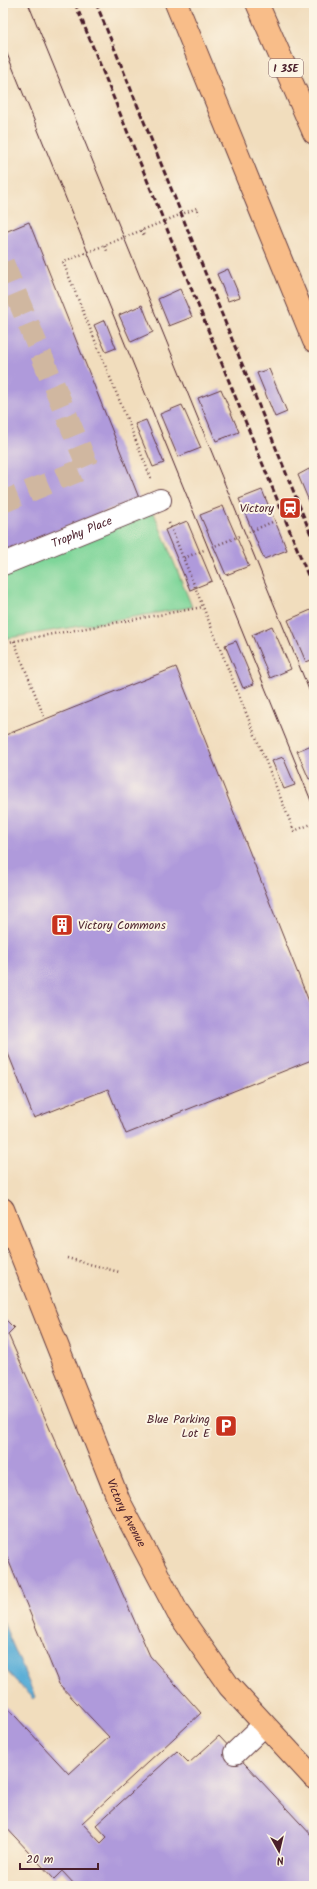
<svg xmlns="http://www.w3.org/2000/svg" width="317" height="1889" font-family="Kalam,sans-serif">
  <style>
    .green { fill: #7ed599; stroke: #647a62 }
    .water { fill: #5cafd7; stroke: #536781 }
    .building { fill: #af9adb }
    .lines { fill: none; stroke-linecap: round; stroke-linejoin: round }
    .minor-tunnel { stroke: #d0b7a0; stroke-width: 22; stroke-dasharray: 22 11; stroke-linecap: butt }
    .minor-casing { stroke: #633c41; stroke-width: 24 }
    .major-casing { stroke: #633c41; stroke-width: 24 }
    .highway-casing { stroke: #633c41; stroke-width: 24 }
    .path { stroke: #633c41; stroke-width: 2.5; stroke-dasharray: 1 3; stroke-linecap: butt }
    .minor { stroke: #fff; stroke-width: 22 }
    .major { stroke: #f8bd89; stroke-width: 22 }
    .highway { stroke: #f8bd89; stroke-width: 22 }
    .tram { stroke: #4a1f2b; stroke-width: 1 }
    .rail { stroke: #4a1f2b; stroke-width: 3; stroke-dasharray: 6 3; stroke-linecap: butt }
    .labels { text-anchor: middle; stroke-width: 4; stroke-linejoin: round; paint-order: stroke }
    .shield { fill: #fcf5e5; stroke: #7f5f63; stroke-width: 1 }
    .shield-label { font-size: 11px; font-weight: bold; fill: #4a1f2b }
    .poi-label { font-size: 12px; fill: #4a1f2b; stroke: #fcf5e5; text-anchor: end }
    .street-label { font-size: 12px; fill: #4a1f2b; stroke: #fcf5e5 }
  </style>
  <rect width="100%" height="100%" fill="#fcf5e5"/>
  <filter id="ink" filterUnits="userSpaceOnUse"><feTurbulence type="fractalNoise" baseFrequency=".025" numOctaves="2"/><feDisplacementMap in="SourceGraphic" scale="8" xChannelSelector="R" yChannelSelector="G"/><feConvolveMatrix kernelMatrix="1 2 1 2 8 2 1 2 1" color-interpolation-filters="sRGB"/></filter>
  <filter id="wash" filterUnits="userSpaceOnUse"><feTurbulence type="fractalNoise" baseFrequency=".012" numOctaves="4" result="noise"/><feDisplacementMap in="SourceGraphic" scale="16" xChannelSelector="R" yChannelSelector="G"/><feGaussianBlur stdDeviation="0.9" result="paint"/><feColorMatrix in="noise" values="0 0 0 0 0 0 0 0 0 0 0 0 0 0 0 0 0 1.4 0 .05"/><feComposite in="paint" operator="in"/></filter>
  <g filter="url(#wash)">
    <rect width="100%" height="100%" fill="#f1ddbd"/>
    <path class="green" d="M152,508l40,99 -189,32v-70z"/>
    <path class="water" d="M3,1622l32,75 -2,2 -30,-32z"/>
    <g id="blocks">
      <path class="building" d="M29,222l110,276 -136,54v-319z
        M228,269l12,28 -12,4 -11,-27z
        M180,289l12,28 -23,9 -11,-27z
        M142,305l11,27 -22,10 -12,-27z
        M105,320l11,28 -10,4 -12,-27z
        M269,369l18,43 -12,5 -18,-44z
        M221,389l18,43 -23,9 -18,-43z
        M182,405l19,43 -23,9 -18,-43z
        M146,420l18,43 -11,4 -18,-43z
        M309,469l5,11v33l-16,-38z
        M262,490l25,60 -23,9 -25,-60z
        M223,506l26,60 -23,9 -26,-60z
        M187,521l25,60 -22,9 -25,-60z
        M311,610l3,7v42l-8,3 -18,-42z
        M272,626l19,43 -21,9 -18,-43z
        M236,641l18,43 -11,4 -18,-43z
        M176,667l138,347v45l-188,75 -18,-45 -74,29 -31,-77v-305z
        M314,744v33l-5,2 -12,-28z
        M283,757l12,28 -11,4 -12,-28z
        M3,1317l11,11 -6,6 142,322 51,57 -119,110 19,20 6,-6 -11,-12 81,-74 12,12 30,-27 95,102v48h-238l-14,-15 -8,8 -51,-55v-121l66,71 40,-37 -50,-53 -56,-137z"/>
    </g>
  </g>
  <g filter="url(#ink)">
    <use href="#blocks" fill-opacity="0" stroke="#633c41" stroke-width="1"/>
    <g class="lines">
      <path class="minor-tunnel" d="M3,263l85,204 -85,35"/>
      <g class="minor-casing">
        <g id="minor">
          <path id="s1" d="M3,564l157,-64"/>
          <path d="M235,1753l29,-28"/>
        </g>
      </g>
      <g class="major-casing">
        <g id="major">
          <path id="s2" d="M3,1209l116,292 59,112 51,73 85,92"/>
        </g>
      </g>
      <g class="highway-casing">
        <path id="highway" d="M176,3l138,338
          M257,3l57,130"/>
      </g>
      <path class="path" d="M142,230l2,6
        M105,246l2,5
        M151,478l-88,-216 134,-54 2,6
        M169,523l125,308 20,-8
        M249,532l28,-12
        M212,547l28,-11
        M184,558l20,-8
        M14,641l31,78
        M3,643l200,-36
        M67,1258l52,14"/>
      <use href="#minor" class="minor"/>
      <use href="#major" class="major"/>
      <use href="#highway" class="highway"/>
      <path class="tram" d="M28,3l286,699
        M3,44l311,764"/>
      <path class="rail" d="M75,3l239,587
        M96,3l218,539"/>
    </g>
  </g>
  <defs>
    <g id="station-square" transform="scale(1.15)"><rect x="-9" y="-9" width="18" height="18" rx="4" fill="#c8321e" stroke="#fcf5e5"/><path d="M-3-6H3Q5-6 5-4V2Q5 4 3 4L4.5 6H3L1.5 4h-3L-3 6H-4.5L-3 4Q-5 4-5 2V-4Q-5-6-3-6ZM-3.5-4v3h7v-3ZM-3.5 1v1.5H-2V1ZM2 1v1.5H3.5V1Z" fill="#fff"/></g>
    <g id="building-square" transform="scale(1.15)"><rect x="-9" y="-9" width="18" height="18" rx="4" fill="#c8321e" stroke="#fcf5e5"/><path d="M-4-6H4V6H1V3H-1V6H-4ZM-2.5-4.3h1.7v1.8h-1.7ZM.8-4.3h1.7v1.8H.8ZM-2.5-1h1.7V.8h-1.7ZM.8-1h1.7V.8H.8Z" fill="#fff"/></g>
    <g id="parking-square" transform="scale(1.15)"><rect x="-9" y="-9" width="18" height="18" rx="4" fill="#c8321e" stroke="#fcf5e5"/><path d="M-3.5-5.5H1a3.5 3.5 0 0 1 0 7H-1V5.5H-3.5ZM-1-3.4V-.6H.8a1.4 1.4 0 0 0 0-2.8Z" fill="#fff"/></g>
  </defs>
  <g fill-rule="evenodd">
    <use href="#station-square" x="290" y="508"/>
    <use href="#building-square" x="62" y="925"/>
    <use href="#parking-square" x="226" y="1426"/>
  </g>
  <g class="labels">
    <rect class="shield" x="269" y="59" width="34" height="18" rx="3"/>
    <g class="shield-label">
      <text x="286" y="72">I 35E</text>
    </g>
    <g class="poi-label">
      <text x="274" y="512">Victory</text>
      <text x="78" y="929" text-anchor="start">Victory Commons</text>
      <text x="210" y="1423">Blue Parking<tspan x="210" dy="14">Lot E</tspan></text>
    </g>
    <g class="street-label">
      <text dy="4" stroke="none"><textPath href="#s1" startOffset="85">Trophy Place</textPath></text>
      <text dy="4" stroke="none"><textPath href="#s2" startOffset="328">Victory Avenue</textPath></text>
    </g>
  </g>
  <rect width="317" height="1889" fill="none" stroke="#fcf5e5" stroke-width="16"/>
  <g transform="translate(279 1851) rotate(172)" stroke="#fcf5e5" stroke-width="3" paint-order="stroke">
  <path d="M0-3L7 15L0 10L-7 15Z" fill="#4a1f2b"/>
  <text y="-6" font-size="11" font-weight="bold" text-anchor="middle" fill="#4a1f2b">N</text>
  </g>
  <path d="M20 1863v6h78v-6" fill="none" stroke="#4a1f2b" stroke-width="2"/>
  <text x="26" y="1863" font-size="12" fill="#4a1f2b" stroke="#fcf5e5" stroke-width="3" paint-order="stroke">20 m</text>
</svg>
